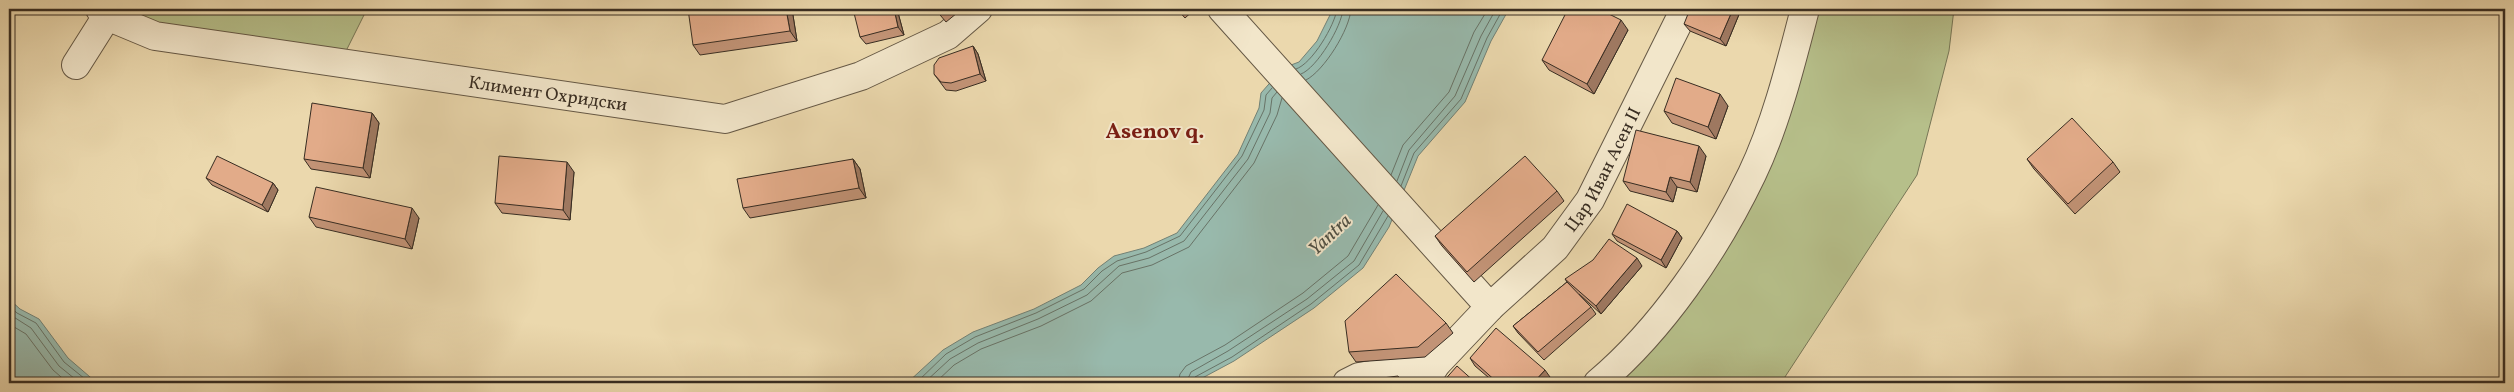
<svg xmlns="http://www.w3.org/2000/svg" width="2514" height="392" font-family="Vollkorn,serif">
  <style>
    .green { fill: #b6bf8a; stroke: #777656 }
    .water { fill: #98b9ac; stroke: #728175 }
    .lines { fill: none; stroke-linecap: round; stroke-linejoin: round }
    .shore { stroke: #687367; stroke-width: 1 }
    .minor-casing { stroke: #655845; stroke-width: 30 }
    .minor { stroke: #f2e6ca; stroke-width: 28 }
    .wall { fill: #c29376; stroke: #382d22 }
    .shaded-wall { fill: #9e7860; stroke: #382d22 }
    .building { fill: #e2ab89; stroke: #382d22 }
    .labels { text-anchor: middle; stroke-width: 4; stroke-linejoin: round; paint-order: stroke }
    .street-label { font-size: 18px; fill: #382d22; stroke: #f2e6ca }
    .water-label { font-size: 19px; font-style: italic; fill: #505044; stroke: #f2e6ca }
    .district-label { font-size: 22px; font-weight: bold; fill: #7a1f14; stroke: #f2e6ca }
  </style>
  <rect width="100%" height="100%" fill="#ebd8ad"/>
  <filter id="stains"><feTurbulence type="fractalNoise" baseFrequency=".004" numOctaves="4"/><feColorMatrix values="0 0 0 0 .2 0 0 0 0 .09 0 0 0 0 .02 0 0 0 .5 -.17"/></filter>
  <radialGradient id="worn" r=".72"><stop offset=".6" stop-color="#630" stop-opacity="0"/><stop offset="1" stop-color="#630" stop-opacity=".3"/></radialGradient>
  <path class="green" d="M100,9h267l-27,54 -165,-25z
    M1805,9h149l-5,42 -32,124 -136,208h-183l124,-153z"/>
  <path class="water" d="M1333,9h176l-18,32 -26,61 -47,54 -29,71 -26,41 -49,40 -80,53 -41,22h-286l36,-33 30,-18 61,-23 47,-24 17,-17 16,-12 30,-8 33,-15 61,-79 21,-46 2,-15 22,-25 16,-6 18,-21z
    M9,299l11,10 19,10 29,39 29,25h-88z"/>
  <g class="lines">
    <path class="shore" d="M1296,69c16,-5 39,-44 41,-60
      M1301,74c16,-6 41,-48 42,-65
      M1306,80c18,-9 44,-51 45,-71
      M1391,175l12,-30 46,-53 25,-60 14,-23
      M1397,181l12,-31 46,-54 26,-60 15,-27
      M1401,186l13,-33 47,-54 26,-61 16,-29
      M9,306l8,7 19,10 28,39 26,21
      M9,314l22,14 28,38 21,17
      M9,324l17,10 27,36 15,13
      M916,383l30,-29 29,-17 61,-24 48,-24 18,-18 15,-10 29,-9 34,-16 62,-80 22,-46 2,-15 6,-7
      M924,383l26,-24 28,-16 60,-24 49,-24 32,-29 30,-8 35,-17 64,-82 22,-46 2,-15 5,-6
      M935,383l19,-18 27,-16 60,-23 50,-25 31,-28 30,-8 37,-18 65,-84 23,-48 5,-17
      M1178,383l2,-9 6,-8 39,-21 78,-52 45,-37 30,-51
      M1186,383l5,-11 37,-21 79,-52 47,-38 29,-50
      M1192,383l3,-6 37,-20 79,-53 48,-39 29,-49"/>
    <g class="minor-casing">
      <g id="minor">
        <path id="s1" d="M100,9l7,7 48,20 570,83 136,-43 87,-41 30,-26"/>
        <path d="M1222,9l268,298"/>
        <path d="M76,65l31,-49"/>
        <path d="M1347,383l12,-6 77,-13"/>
        <path id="s2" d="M1424,383l12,-19 54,-57 65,-59 35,-48 95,-191"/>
        <path d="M1598,383c64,-54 118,-134 154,-209 24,-50 39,-111 53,-165"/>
      </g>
    </g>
    <use href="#minor" class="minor"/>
  </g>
  <path class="wall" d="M792,9l5,32 -97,14 -7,-10z
    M897,9l7,26 -38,9 -6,-7z
    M935,9h27l-16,13z
    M1177,9h18l-10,9z
    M1625,9h14l-2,4z
    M1740,12l-14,34 -36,-15 -6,-7z
    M1628,30l-34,64 -45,-24 -7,-10z
    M973,46l5,8 8,27 -30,10 -10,-1 -12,-16z
    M1728,106l-12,33 -44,-16 -8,-12z
    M372,113l7,10 -9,55 -59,-9 -7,-10z
    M1706,156l-9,36 -20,-5 -4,15 -43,-11 -7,-10z
    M853,159l7,10 6,29 -116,20 -7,-10z
    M2027,159l86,3 7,10 -45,42 -41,-45z
    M574,172l-4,48 -68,-7 -7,-10z
    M206,178l67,5 5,7 -10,22 -56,-27z
    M1557,191l7,10 -90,81 -32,-36 -7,-10z
    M309,217l110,1 -7,31 -96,-22z
    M1677,231l5,7 -16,30 -49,-27 -5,-7z
    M1642,266l-41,48 -22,-20 12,13 5,7 -52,46 -26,-27 -5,-7 54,-44 -2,-3z
    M1446,323l7,10 -28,24 -69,5 -7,-10z
    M1470,358l80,19 -5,6h-50l-20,-17z"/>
  <path class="shaded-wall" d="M786,9h6l5,32 -7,-10z
    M894,9h3l7,26 -6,-8z
    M1634,9h5l-2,4z
    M1733,9h5l2,3 -14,34 -6,-7z
    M1621,20l7,10 -34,64 -7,-10z
    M973,46l5,8 8,27 -6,-7z
    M1720,94l8,12 -12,33 -8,-12z
    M372,113l7,10 -9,55 -7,-10z
    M1699,146l7,10 -9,36 -7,-10z
    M853,159l7,10 6,29 -7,-10z
    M567,162l7,10 -4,48 -7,-10z
    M1670,177l7,10 -4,15 -7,-10z
    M273,183l5,7 -10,22 -6,-7z
    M412,208l7,10 -7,31 -7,-10z
    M1677,231l5,7 -16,30 -5,-8z
    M1637,258l5,8 -41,48 -5,-8z
    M1545,370l5,7 -5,6h-12z"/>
  <path class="building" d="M688,9h98l4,22 -97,14z
    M853,9h41l4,18 -38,10z
    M936,9h12l-7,6z
    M1568,9h31l22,11 -34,64 -45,-24z
    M1690,9h43l-13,30 -36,-15z
    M973,46l7,28 -29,9 -10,-1 -7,-8v-9l5,-7z
    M1676,78l44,16 -12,33 -44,-16z
    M312,103l60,10 -9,55 -59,-9z
    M2072,118l41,44 -45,42 -41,-45z
    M1636,130l63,16 -9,36 -20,-5 -4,15 -43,-11z
    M217,156l56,27 -11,22 -56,-27z
    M499,156l68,6 -4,48 -68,-7z
    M1525,156l32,35 -90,81 -32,-36z
    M853,159l6,29 -116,20 -6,-29z
    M316,187l96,21 -7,31 -96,-22z
    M1627,204l50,27 -16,29 -49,-26z
    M1609,239l28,19 -41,48 -31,-27 28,-19z
    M1396,274l50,49 -28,24 -69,5 -4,-31z
    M1567,282l24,25 -53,45 -25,-26z
    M1496,328l49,42 -12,13h-35l-28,-25z
    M1457,366l19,17h-34z
    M1398,376l5,7h-51l7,-2z"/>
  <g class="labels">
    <g class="street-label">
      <text dy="6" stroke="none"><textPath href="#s1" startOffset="459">Климент Охридски</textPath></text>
      <text dy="6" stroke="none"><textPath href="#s2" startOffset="281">Цар Иван Асен II</textPath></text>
    </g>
    <g class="water-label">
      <text transform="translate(1329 234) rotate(-43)" y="7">Yantra</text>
    </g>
    <g class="district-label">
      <text x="1155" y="138">Asenov q.</text>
    </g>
  </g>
  <rect width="2514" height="392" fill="none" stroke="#ebd8ad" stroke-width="30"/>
  <rect x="10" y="10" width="2494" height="372" fill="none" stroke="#382d22" stroke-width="2.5"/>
  <rect x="15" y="15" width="2484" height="362" fill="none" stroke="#382d22"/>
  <rect width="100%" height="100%" filter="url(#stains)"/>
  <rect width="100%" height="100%" fill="url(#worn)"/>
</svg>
